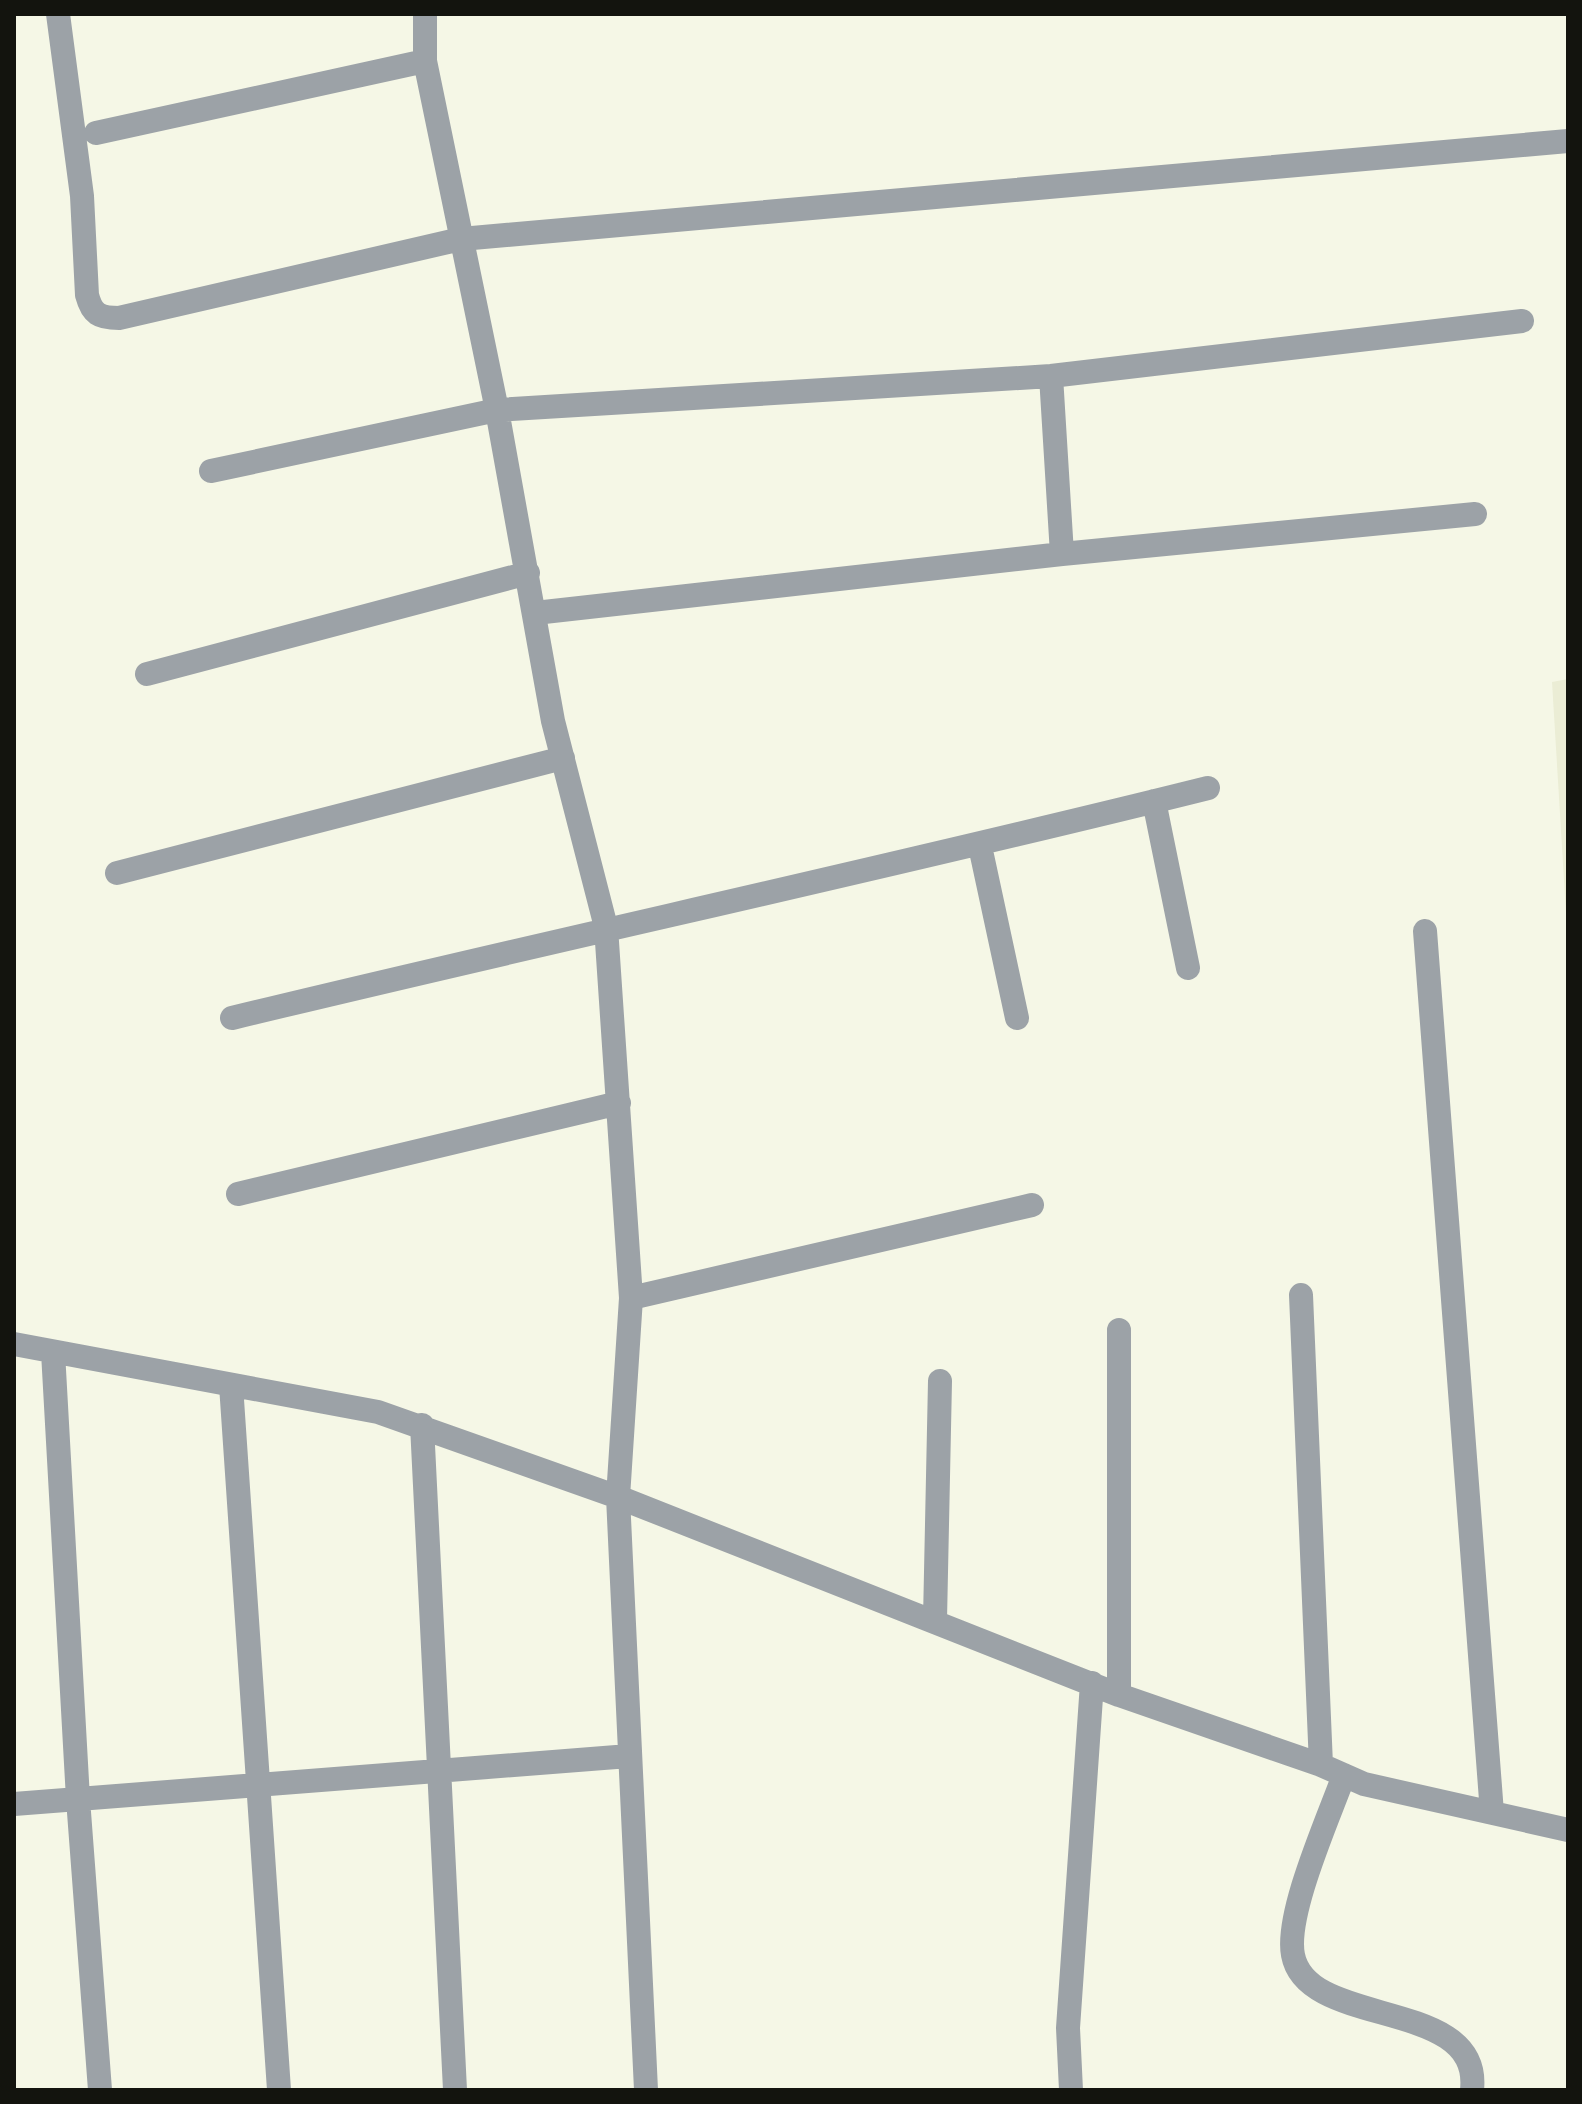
<svg xmlns="http://www.w3.org/2000/svg" width="1582" height="2104" font-family="'Archivo Narrow',sans-serif">
  <style>
    .built { fill: #ebedd5 }
    .lines { fill: none; stroke-linecap: round; stroke-linejoin: round }
    .minor { stroke: #9ca2a7; stroke-width: 24 }
  </style>
  <rect width="100%" height="100%" fill="#f5f7e6"/>
  <path class="built" d="M1568,679v267l-16,-264z"/>
  <g class="lines">
    <path class="minor" d="M58,14l24,182 5,99c5,19 12,23 32,23l342,-79 1107,-98
      M425,14v47l72,349 56,311 53,206 25,371 -13,199 28,593
      M96,133l329,-72
      M1051,376l11,178
      M211,471l286,-61 554,-34 471,-55
      M535,613l527,-59 413,-40
      M147,674l381,-101
      M1154,801l34,167
      M980,846l37,172
      M117,873l446,-115
      M1425,931l67,882
      M232,1018c325,-79 652,-149 976,-230
      M238,1194l381,-91
      M1301,1295l20,470
      M631,1298l401,-93
      M1119,1330v365
      M14,1344l364,68 240,85 501,198 202,70 43,19 204,46
      M53,1352l25,447 22,291
      M231,1385l48,705
      M422,1425l33,665
      M935,1620l5,-239
      M1344,1775c-15,42 -59,139 -51,180 14,75 189,41 179,135
      M14,1804l615,-48
      M1071,2090l-3,-62 24,-345"/>
  </g>
  <rect width="1582" height="2104" fill="none" stroke="#13140e" stroke-width="32"/>
</svg>
